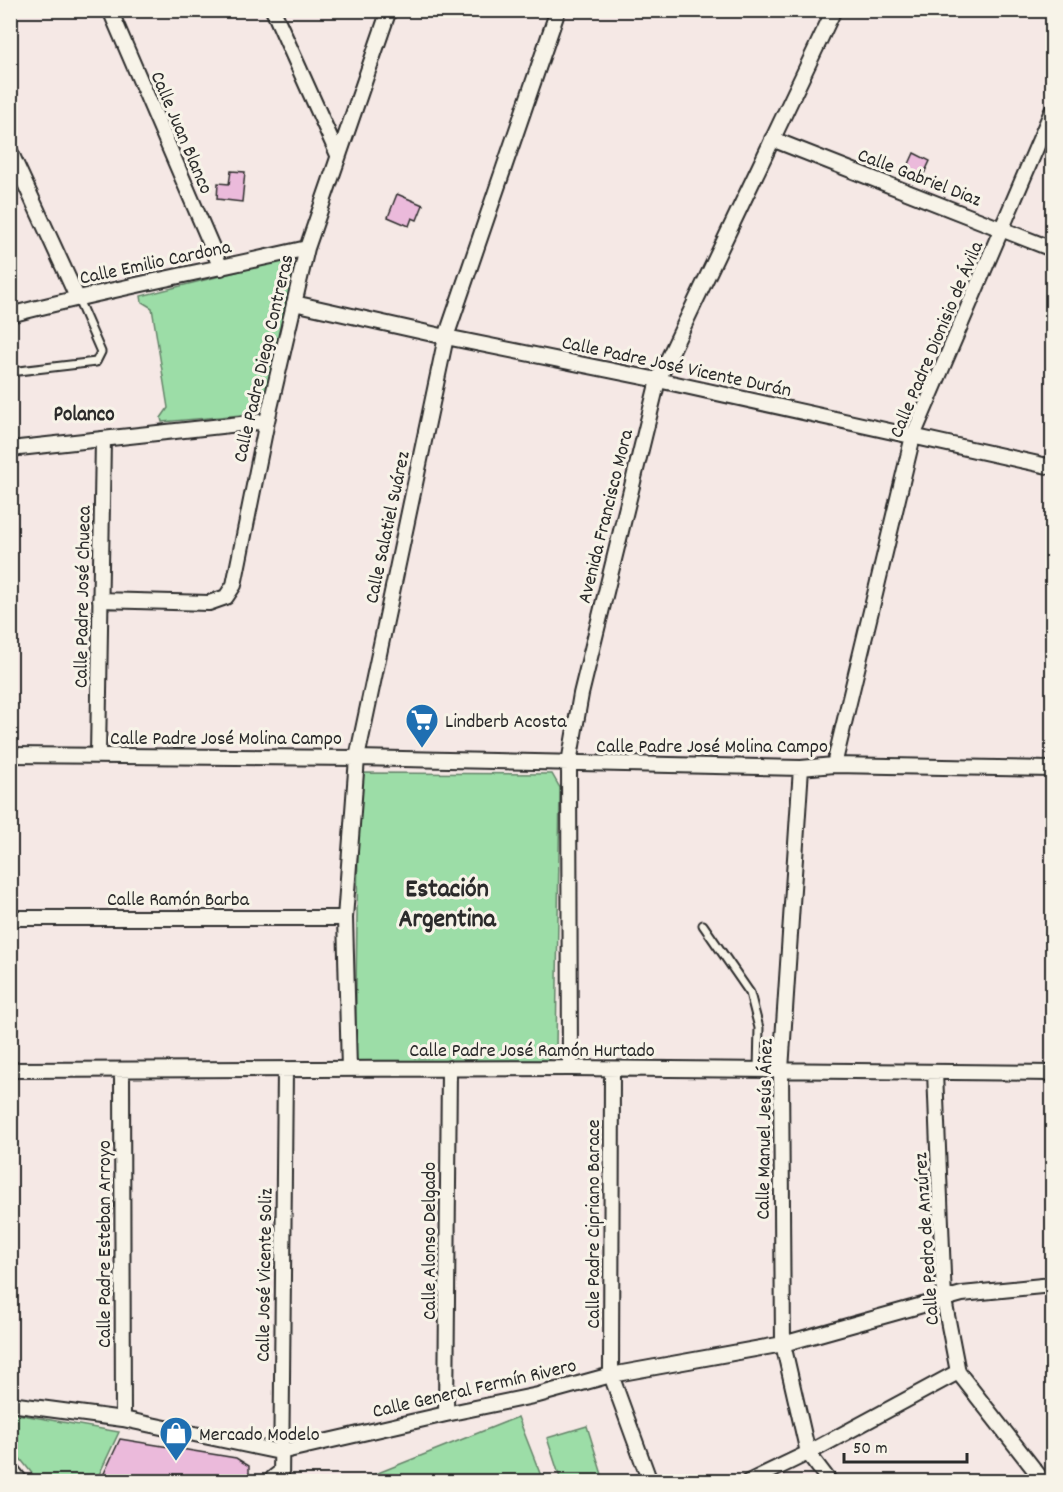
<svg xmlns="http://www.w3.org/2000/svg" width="1063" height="1492" font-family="Dekko,sans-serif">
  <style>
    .green { fill: #9cdda7; stroke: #648469; stroke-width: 1.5 }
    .building { fill: #ebbadb; stroke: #2b2b2b; stroke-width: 1.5 }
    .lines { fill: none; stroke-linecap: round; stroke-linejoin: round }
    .lane-casing { stroke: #2b2b2b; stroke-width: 11 }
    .street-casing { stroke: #2b2b2b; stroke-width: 18 }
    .lane { stroke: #f7f3e8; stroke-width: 7 }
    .street { stroke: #f7f3e8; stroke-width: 14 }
    .labels { text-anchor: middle; stroke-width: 6; stroke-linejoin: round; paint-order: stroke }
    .street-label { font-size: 20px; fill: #2b2b2b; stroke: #f7f3e8 }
    .poi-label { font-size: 20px; fill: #2b2b2b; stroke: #f7f3e8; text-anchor: start }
    .neighbourhood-label { font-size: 21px; font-weight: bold; fill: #2b2b2b; stroke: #f7f3e8 }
    .district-label { font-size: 26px; font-weight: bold; fill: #2b2b2b; stroke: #f7f3e8 }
  </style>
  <rect width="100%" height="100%" fill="#f5e8e5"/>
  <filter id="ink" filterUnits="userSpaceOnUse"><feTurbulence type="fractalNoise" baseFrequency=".0167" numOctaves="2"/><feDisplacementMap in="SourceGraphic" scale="12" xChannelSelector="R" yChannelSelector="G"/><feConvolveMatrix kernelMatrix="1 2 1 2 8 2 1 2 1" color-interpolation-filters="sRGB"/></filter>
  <g filter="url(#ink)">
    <path class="green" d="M284,260l10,5 2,5 -31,135 -12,9 -91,8 -1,-4 7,-10 -16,-100 -10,-6 -1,-6z
      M359,773l193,1 8,14 -4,259 -8,16 -193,-1z
      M10,1413h1l108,19 -23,49h-58l-27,-34z
      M518,1417l25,64h-185z
      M587,1426l17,55h-43l-14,-43z"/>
    <path class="building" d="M914,153l16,8 -10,21 -16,-7z
      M231,171l14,1 -3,30 -25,-3 1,-16 11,1z
      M397,194l26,11 -6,15 -5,-2 -3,8 -21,-9z
      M120,1439l116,19 13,8v16h-149z"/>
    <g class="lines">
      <g class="lane-casing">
        <path id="lane" d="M10,372l86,-10 5,-10 -24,-55
          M703,925l47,68 9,35 -1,42
          M266,1482l5,-7 9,-7"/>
      </g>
      <g class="street-casing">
        <path id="street" d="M110,10l111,258
          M273,10l65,145
          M772,139l280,110
          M10,151l67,146
          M294,303l152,34 212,43 394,87
          M10,315c98,-26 198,-44 297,-67
          M10,449l257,-28
          M100,600l109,3 17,-6 8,-12 33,-164 40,-173 82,-238
          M10,755l347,3 444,10 33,-3 218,4
          M98,756l5,-317
          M834,765l79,-329 139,-325
          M801,768l-20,302 2,274 25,109 22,29
          M10,918h335
          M570,1068l-1,-305 12,-69 77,-314 176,-370
          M349,1069l-4,-151 12,-160 89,-421 112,-327
          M612,1069l-1,306 39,107
          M10,1070l560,-2 482,5
          M122,1070l1,349
          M935,1072l9,228 14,72 86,110
          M10,1404l113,15 157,33 166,-38 92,-19 73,-20 172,-31 179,-50 90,-9
          M446,1414l3,-346
          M10,1468l11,14
          M281,1482l4,-413
          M748,1482l60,-29 150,-81"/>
      </g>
      <use href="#lane" class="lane"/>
      <use href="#street" class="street"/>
    </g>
  </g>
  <defs>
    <g id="supermarket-pin" transform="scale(1.725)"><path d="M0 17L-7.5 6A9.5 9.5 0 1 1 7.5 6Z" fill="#1f6fb2" stroke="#f7f3e8"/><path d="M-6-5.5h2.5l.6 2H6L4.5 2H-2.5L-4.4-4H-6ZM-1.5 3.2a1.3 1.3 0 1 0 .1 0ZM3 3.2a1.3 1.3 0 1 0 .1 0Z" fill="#fff"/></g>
    <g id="shop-pin" transform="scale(1.725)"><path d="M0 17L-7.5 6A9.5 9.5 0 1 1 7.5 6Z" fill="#1f6fb2" stroke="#f7f3e8"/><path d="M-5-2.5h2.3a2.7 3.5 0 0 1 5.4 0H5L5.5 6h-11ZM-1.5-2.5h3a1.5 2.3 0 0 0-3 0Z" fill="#fff"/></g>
  </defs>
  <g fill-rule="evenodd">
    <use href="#supermarket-pin" x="422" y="720"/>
    <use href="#shop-pin" x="176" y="1433"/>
  </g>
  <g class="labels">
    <g class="street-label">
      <text transform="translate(183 132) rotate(67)" y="7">Calle Juan Blanco</text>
      <text transform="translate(920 176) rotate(21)" y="7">Calle Gabriel Diaz</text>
      <text transform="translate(155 261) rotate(-12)" y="7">Calle Emilio Cardona</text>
      <text transform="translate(935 339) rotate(-67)" y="7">Calle Padre Dionisio de Ávila</text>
      <text transform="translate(262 358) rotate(-77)" y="7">Calle Padre Diego Contreras</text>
      <text transform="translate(677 365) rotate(12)" y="7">Calle Padre José Vicente Durán</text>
      <text transform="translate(604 516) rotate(-76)" y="7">Avenida Francisco Mora</text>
      <text transform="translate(386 527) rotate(-78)" y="7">Calle Salatiel Suárez</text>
      <text transform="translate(81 597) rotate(-89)" y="7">Calle Padre José Chueca</text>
      <text x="226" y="744">Calle Padre José Molina Campo</text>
      <text x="712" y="752">Calle Padre José Molina Campo</text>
      <text x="178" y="905">Calle Ramón Barba</text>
      <text x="532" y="1056">Calle Padre José Ramón Hurtado</text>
      <text transform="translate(763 1129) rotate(-89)" y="7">Calle Manuel Jesús Áñez</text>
      <text transform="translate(592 1224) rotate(-90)" y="7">Calle Padre Cipriano Barace</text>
      <text transform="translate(925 1239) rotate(-94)" y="7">Calle Pedro de Anzúrez</text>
      <text transform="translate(428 1241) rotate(-90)" y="7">Calle Alonso Delgado</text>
      <text transform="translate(103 1244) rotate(-90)" y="7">Calle Padre Esteban Arroyo</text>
      <text transform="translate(263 1275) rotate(-89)" y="7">Calle José Vicente Soliz</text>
      <text transform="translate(474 1387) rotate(-13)" y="7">Calle General Fermín Rivero</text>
    </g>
    <g class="poi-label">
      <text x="445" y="727">Lindberb Acosta</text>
      <text x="199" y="1440">Mercado Modelo</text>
    </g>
    <g class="neighbourhood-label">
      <text x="84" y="420">Polanco</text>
    </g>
    <g class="district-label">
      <text x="447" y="896">Estación<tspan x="447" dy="30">Argentina</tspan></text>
    </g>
  </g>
  <rect width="1063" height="1492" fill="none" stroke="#f7f3e8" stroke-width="36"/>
  <rect x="18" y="18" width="1027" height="1456" fill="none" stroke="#2b2b2b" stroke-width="2" filter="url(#ink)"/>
  <path d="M844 1453v9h123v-9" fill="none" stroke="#2b2b2b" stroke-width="3"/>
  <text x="853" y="1453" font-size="18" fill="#2b2b2b" stroke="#f7f3e8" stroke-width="4.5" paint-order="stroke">50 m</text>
</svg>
